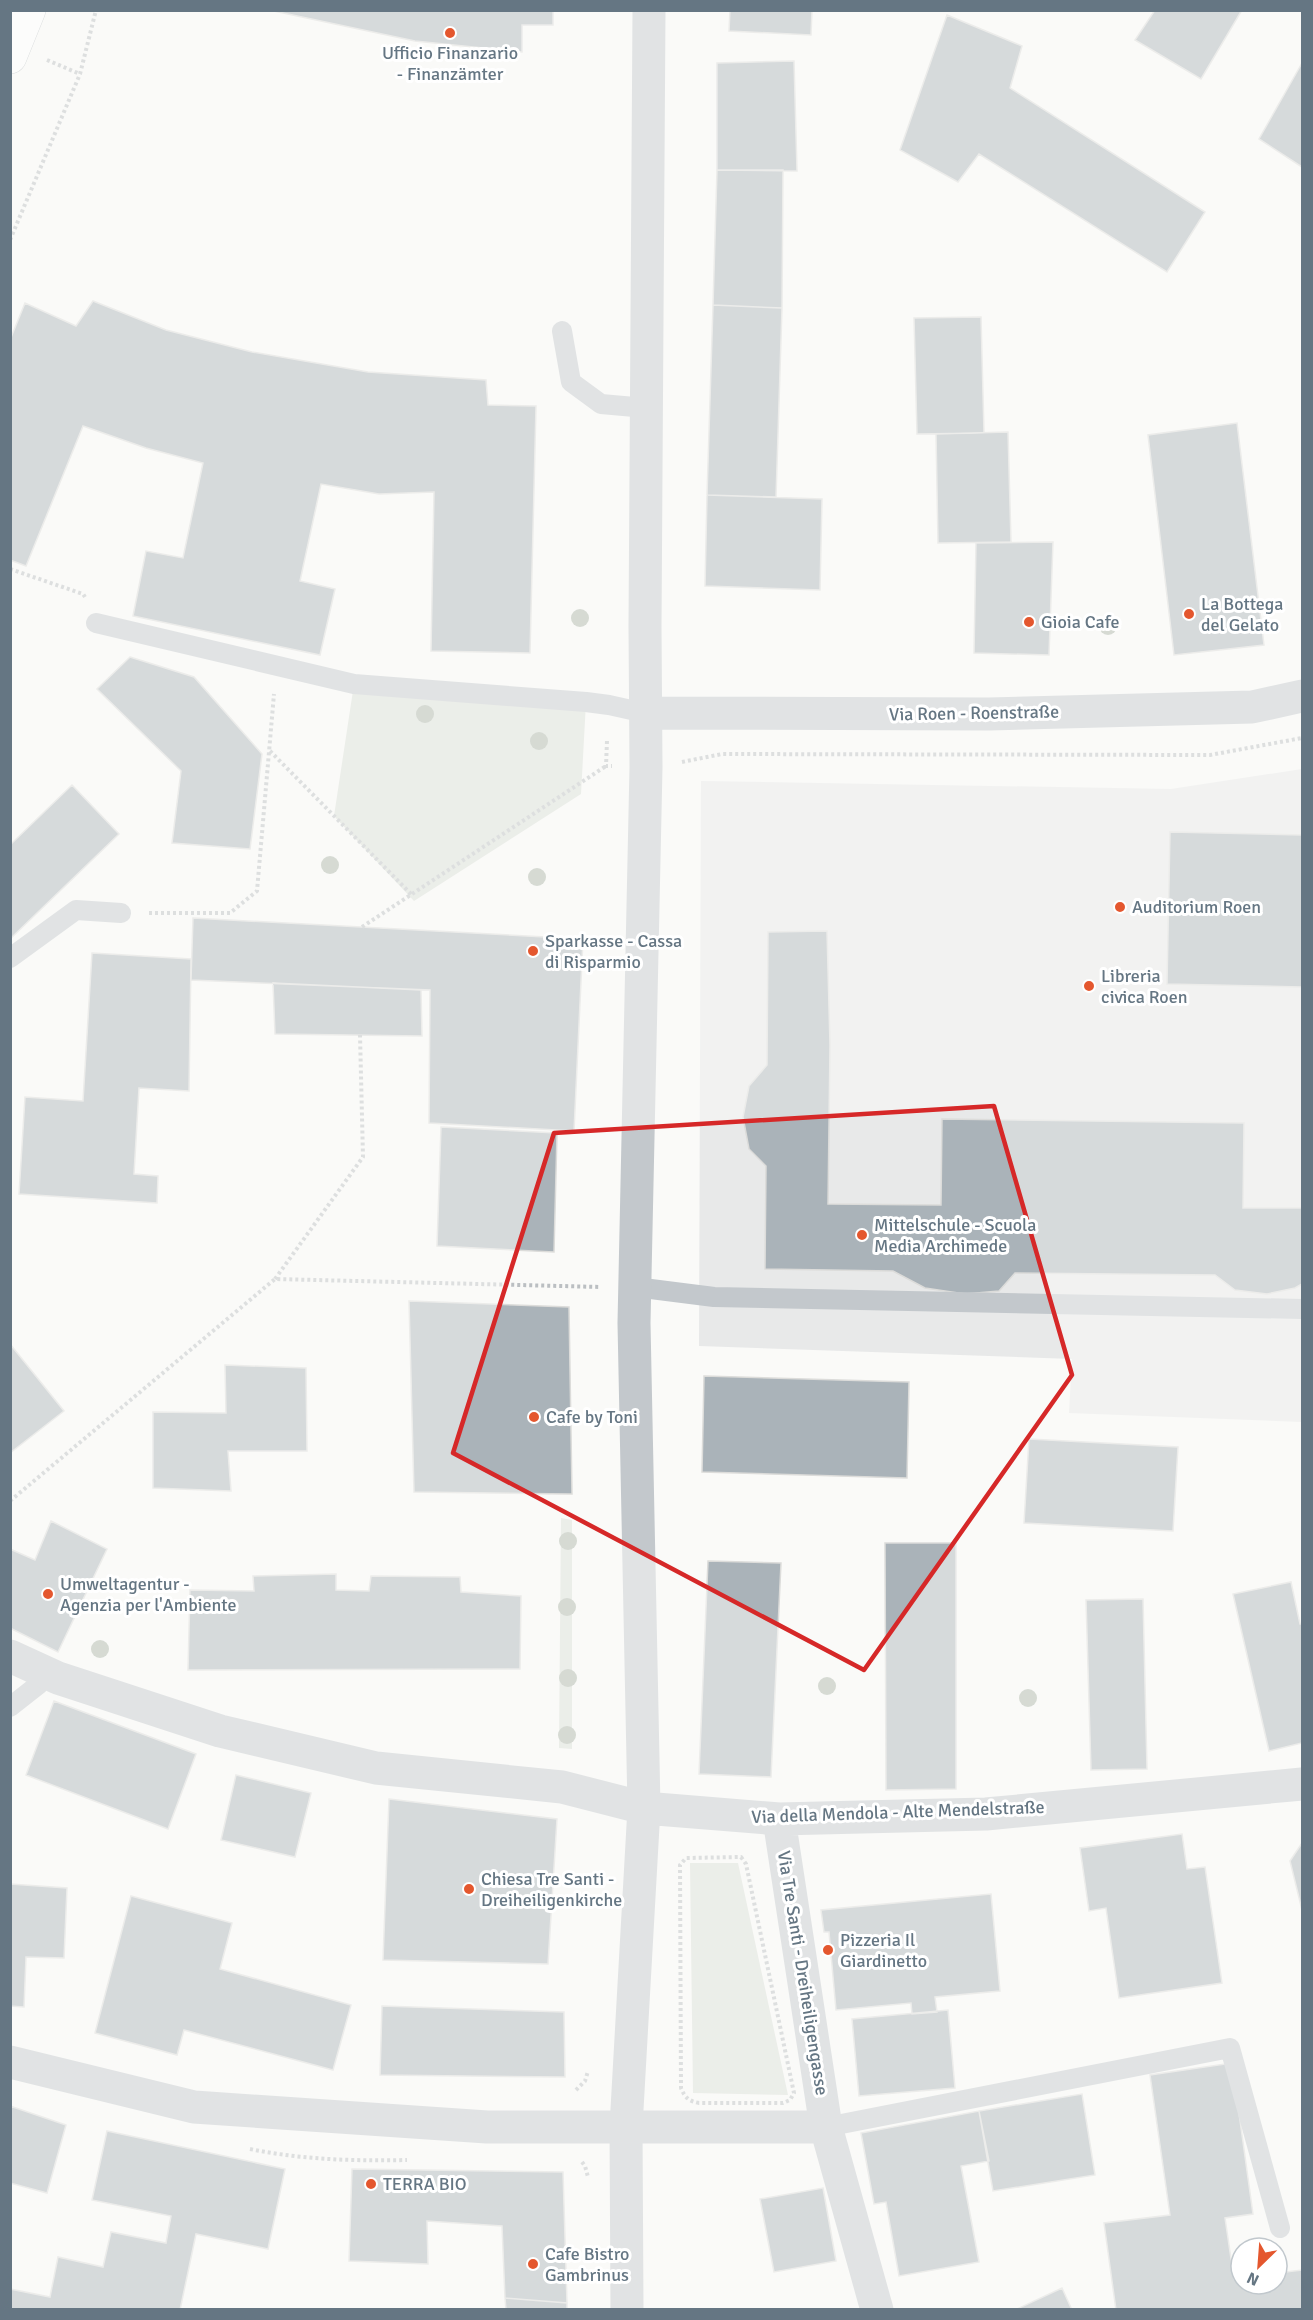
<svg xmlns="http://www.w3.org/2000/svg" width="1313" height="2320" font-family="Signika,sans-serif">
  <style>
    .built { fill: #e8e9e9 }
    .green { fill: #dadfd7 }
    .building { fill: #aab3b9; stroke: #dcdcda; stroke-width: 1.5 }
    .lines { fill: none; stroke-linecap: round; stroke-linejoin: round }
    .primary-casing { stroke: #b5babe; stroke-width: 34 }
    .path { stroke: #bbbfc2; stroke-width: 4; stroke-dasharray: 3 3; stroke-linecap: butt }
    .lane { stroke: #c3c8cc; stroke-width: 20 }
    .street { stroke: #c3c8cc; stroke-width: 33 }
    .primary { stroke: #fff; stroke-width: 33 }
    .tree { fill: #aab4a7 }
    .marked { fill: none; stroke: #d62828; stroke-width: 4.5; stroke-linejoin: round }
    .poi-dot { fill: #e4572e; stroke: #fff; stroke-width: 2 }
    .labels { text-anchor: middle; stroke-width: 6; stroke-linejoin: round; paint-order: stroke }
    .poi-label { font-size: 18px; fill: #657683; stroke: #fff; text-anchor: start }
    .street-label { font-size: 18px; fill: #657683; stroke: #fff }
  </style>
  <rect width="100%" height="100%" fill="#fafaf8"/>
  <path class="built" d="M1302,769v653l-233,-9 3,-54 -373,-13 2,-565 470,8z"/>
  <path class="green" d="M354,684l232,18 -5,92 -167,107 -80,-85z
    M561,1518l11,2v229l-13,-1z
    M690,1863h48l50,232 -95,-2z"/>
  <path class="building" d="M269,10h284v15h-31v27l-107,-11z
    M730,10h82l-1,25 -82,-4z
    M1155,10h87l-41,69 -66,-39z
    M947,15l75,31 -12,42 195,124 -38,60 -188,-118 -21,28 -58,-32z
    M794,61l3,110 -80,-1v-107z
    M1302,63v104l-43,-28z
    M717,170h66l-1,138 -69,-3z
    M93,301l73,29 86,22 116,20 118,8 2,25 48,1 -6,247 -99,-2 3,-159 -55,2 -58,-10 -21,97 35,8 -15,66 -187,-39 13,-65 37,7 20,-95 -57,-15 -63,-22 -57,140 -16,-6v-220l15,-37 51,23z
    M713,305l69,3 -6,189 -69,-2z
    M981,317l3,116 -67,1 -3,-116z
    M1237,423l27,222 -90,10 -26,-220z
    M1008,432l3,110 -73,1 -2,-109z
    M707,495l115,4 -2,91 -115,-4z
    M1053,542l-4,113 -75,-2 2,-110z
    M130,657l64,20 68,77 -12,95 -78,-6 9,-72 -84,-82z
    M72,785l47,49 -109,105v-94z
    M1170,832l132,3v152l-135,-3z
    M193,918l390,21 -9,192 -145,-8 1,-133 -239,-10z
    M827,931l3,114 -2,159 113,1 1,-86 302,4 -1,85h59v76l-7,4 -28,6 -32,-4 -20,-15 -200,-2 -16,18 -34,3 -40,-6 -32,-17 -128,-2 1,-103 -17,-17 -6,-32 6,-31 18,-21 1,-133z
    M92,953l99,6 -2,132 -50,-3 -5,86 24,2 -1,27 -138,-9 6,-97 58,4z
    M273,983l148,7 1,46 -147,-2z
    M441,1127l116,6 -3,119 -117,-6z
    M409,1301l160,6 3,187 -158,-2z
    M10,1344l54,67 -54,42z
    M225,1365l81,3 1,83h-79l3,40 -78,-3v-76l73,1z
    M704,1376l205,6 -2,96 -205,-6z
    M1029,1439l149,8 -5,84 -149,-8z
    M51,1521l56,28 -49,103 -48,-24v-79l25,11z
    M885,1543h71v246l-70,1z
    M708,1561l73,2 -10,214 -72,-3z
    M336,1574v16l33,1 2,-15 89,1 1,15 60,4 -1,73 -332,1 2,-80 64,1 -1,-15z
    M1291,1582l9,42h2v119l-33,8 -36,-157z
    M1143,1599l4,170 -56,1 -5,-170z
    M54,1701l142,53 -28,75 -142,-54z
    M236,1775l75,18 -16,64 -74,-17z
    M389,1799l168,20 -9,145 -165,-4z
    M1182,1834l5,35 18,-2 17,116 -103,15 -13,-90 -17,3 -9,-63z
    M1302,1843v67l-12,-49z
    M10,1884l57,4 -3,70 -38,-1 -2,50 -14,-1z
    M991,1894l9,97 -65,6 2,15 -25,2 -1,-11 -75,7 -7,-78h-5l-3,-22z
    M131,1896l101,27 -12,46 131,36 -18,65 -149,-40 -7,25 -82,-22z
    M382,2006l182,6 1,65 -185,-2z
    M948,2010l7,78 -96,8 -7,-77z
    M1232,2063l21,151 -28,4 9,61 7,-1v6h36v-11l25,-3v40h-186l-12,-87 66,-8 -20,-140z
    M1082,2094l13,81 -102,16 -14,-80z
    M10,2106l56,19 -19,68 -37,-10z
    M979,2111l10,50 -28,5 18,96 -80,14 -13,-74 -12,2 -13,-71z
    M107,2131l178,38 -17,80 -72,-15 -16,76h-170v-21l40,8 8,-40 45,10 8,-35 55,11 5,-27 -79,-16z
    M352,2169l211,3 4,131 -62,-5 -3,-72 -75,-5 1,43 -79,-3z
    M823,2188l13,73 -62,11 -14,-73z
    M1062,2288l10,22h-57z
    M505,2298l62,5v7h-61z"/>
  <g class="lines">
    <g class="primary-casing">
      <path id="primary" d="M10,57l19,-47"/>
    </g>
    <path class="path" d="M47,60l33,14
      M10,240l70,-166 16,-64
      M10,569l73,25 2,3
      M607,741l-1,25h6
      M270,751l142,144
      M682,762l40,-8 488,1 92,-17
      M149,913h81l27,-22 17,-197
      M362,927l244,-161
      M275,1279l88,-122 -3,-122
      M10,1501l265,-222 326,8
      M741,1857l5,7 48,229 -4,7 -7,3h-84c-10,-2 -14,-5 -18,-15l-1,-223 6,-7z
      M576,2090l9,-9 3,-10
      M250,2149c54,11 103,12 157,11
      M582,2162l3,4 3,11"/>
    <path class="lane" d="M562,331l9,51 30,22 45,4
      M96,623l258,61 232,18 23,3 36,8
      M10,958l66,-48 45,3
      M635,1287l79,10 588,12
      M10,1707l28,-22 8,-13
      M826,2127l404,-79 50,180"/>
    <path class="street" d="M645,713l344,1 263,-7 50,-11
      M10,1656l48,22 162,53 156,37 186,19 82,21 135,11 207,-5 316,-30
      M779,1819l47,308
      M10,2062l184,45 293,20h339l51,183
      M627,2310l-1,-183 18,-319 -10,-485 12,-556 -1,-141 4,-616"/>
    <use href="#primary" class="primary"/>
  </g>
  <g class="tree">
    <circle cx="580" cy="618" r="9"/>
    <circle cx="1108" cy="626" r="9"/>
    <circle cx="425" cy="714" r="9"/>
    <circle cx="539" cy="741" r="9"/>
    <circle cx="330" cy="865" r="9"/>
    <circle cx="537" cy="877" r="9"/>
    <circle cx="568" cy="1541" r="9"/>
    <circle cx="567" cy="1607" r="9"/>
    <circle cx="100" cy="1649" r="9"/>
    <circle cx="568" cy="1678" r="9"/>
    <circle cx="827" cy="1686" r="9"/>
    <circle cx="1028" cy="1698" r="9"/>
    <circle cx="567" cy="1735" r="9"/>
  </g>
  <path d="M0 0H1313V2320H0ZM994,1106l78,269 -208,295 -411,-217 101,-320z" fill="#fafaf8" fill-opacity=".55" fill-rule="evenodd"/>
  <path class="marked" d="M994,1106l78,269 -208,295 -411,-217 101,-320z"/>
  <g class="poi-dot">
    <circle cx="450" cy="33" r="6"/>
    <circle cx="1189" cy="614" r="6"/>
    <circle cx="1029" cy="622" r="6"/>
    <circle cx="1120" cy="907" r="6"/>
    <circle cx="533" cy="951" r="6"/>
    <circle cx="1089" cy="986" r="6"/>
    <circle cx="862" cy="1235" r="6"/>
    <circle cx="534" cy="1417" r="6"/>
    <circle cx="48" cy="1594" r="6"/>
    <circle cx="469" cy="1889" r="6"/>
    <circle cx="828" cy="1950" r="6"/>
    <circle cx="371" cy="2184" r="6"/>
    <circle cx="533" cy="2264" r="6"/>
  </g>
  <g class="labels">
    <g class="poi-label">
      <text x="450" y="59" text-anchor="middle">Ufficio Finanzario<tspan x="450" dy="21">- Finanzämter</tspan></text>
      <text x="1201" y="610">La Bottega<tspan x="1201" dy="21">del Gelato</tspan></text>
      <text x="1041" y="628">Gioia Cafe</text>
      <text x="1132" y="913">Auditorium Roen</text>
      <text x="545" y="947">Sparkasse - Cassa<tspan x="545" dy="21">di Risparmio</tspan></text>
      <text x="1101" y="982">Libreria<tspan x="1101" dy="21">civica Roen</tspan></text>
      <text x="874" y="1231">Mittelschule - Scuola<tspan x="874" dy="21">Media Archimede</tspan></text>
      <text x="546" y="1423">Cafe by Toni</text>
      <text x="60" y="1590">Umweltagentur -<tspan x="60" dy="21">Agenzia per l'Ambiente</tspan></text>
      <text x="481" y="1885">Chiesa Tre Santi -<tspan x="481" dy="21">Dreiheiligenkirche</tspan></text>
      <text x="840" y="1946">Pizzeria Il<tspan x="840" dy="21">Giardinetto</tspan></text>
      <text x="383" y="2190">TERRA BIO</text>
      <text x="545" y="2260">Cafe Bistro<tspan x="545" dy="21">Gambrinus</tspan></text>
    </g>
    <g class="street-label">
      <text transform="translate(974 713) rotate(-1)" y="6">Via Roen - Roenstraße</text>
      <text transform="translate(898 1812) rotate(-2)" y="6">Via della Mendola - Alte Mendelstraße</text>
      <text transform="translate(803 1973) rotate(81)" y="6">Via Tre Santi - Dreiheiligengasse</text>
    </g>
  </g>
  <rect width="1313" height="2320" fill="none" stroke="#657683" stroke-width="24"/>
  <g transform="translate(1259 2266) rotate(205)"><circle r="28" fill="#ffffff" stroke="#c1c8cd" stroke-width="1.5"/>
  <path d="M0-4.5L10 22L0 15L-10 22Z" fill="#e4572e"/>
  <text y="-9" font-size="16" font-weight="bold" text-anchor="middle" fill="#657683">N</text>
  </g>
</svg>
